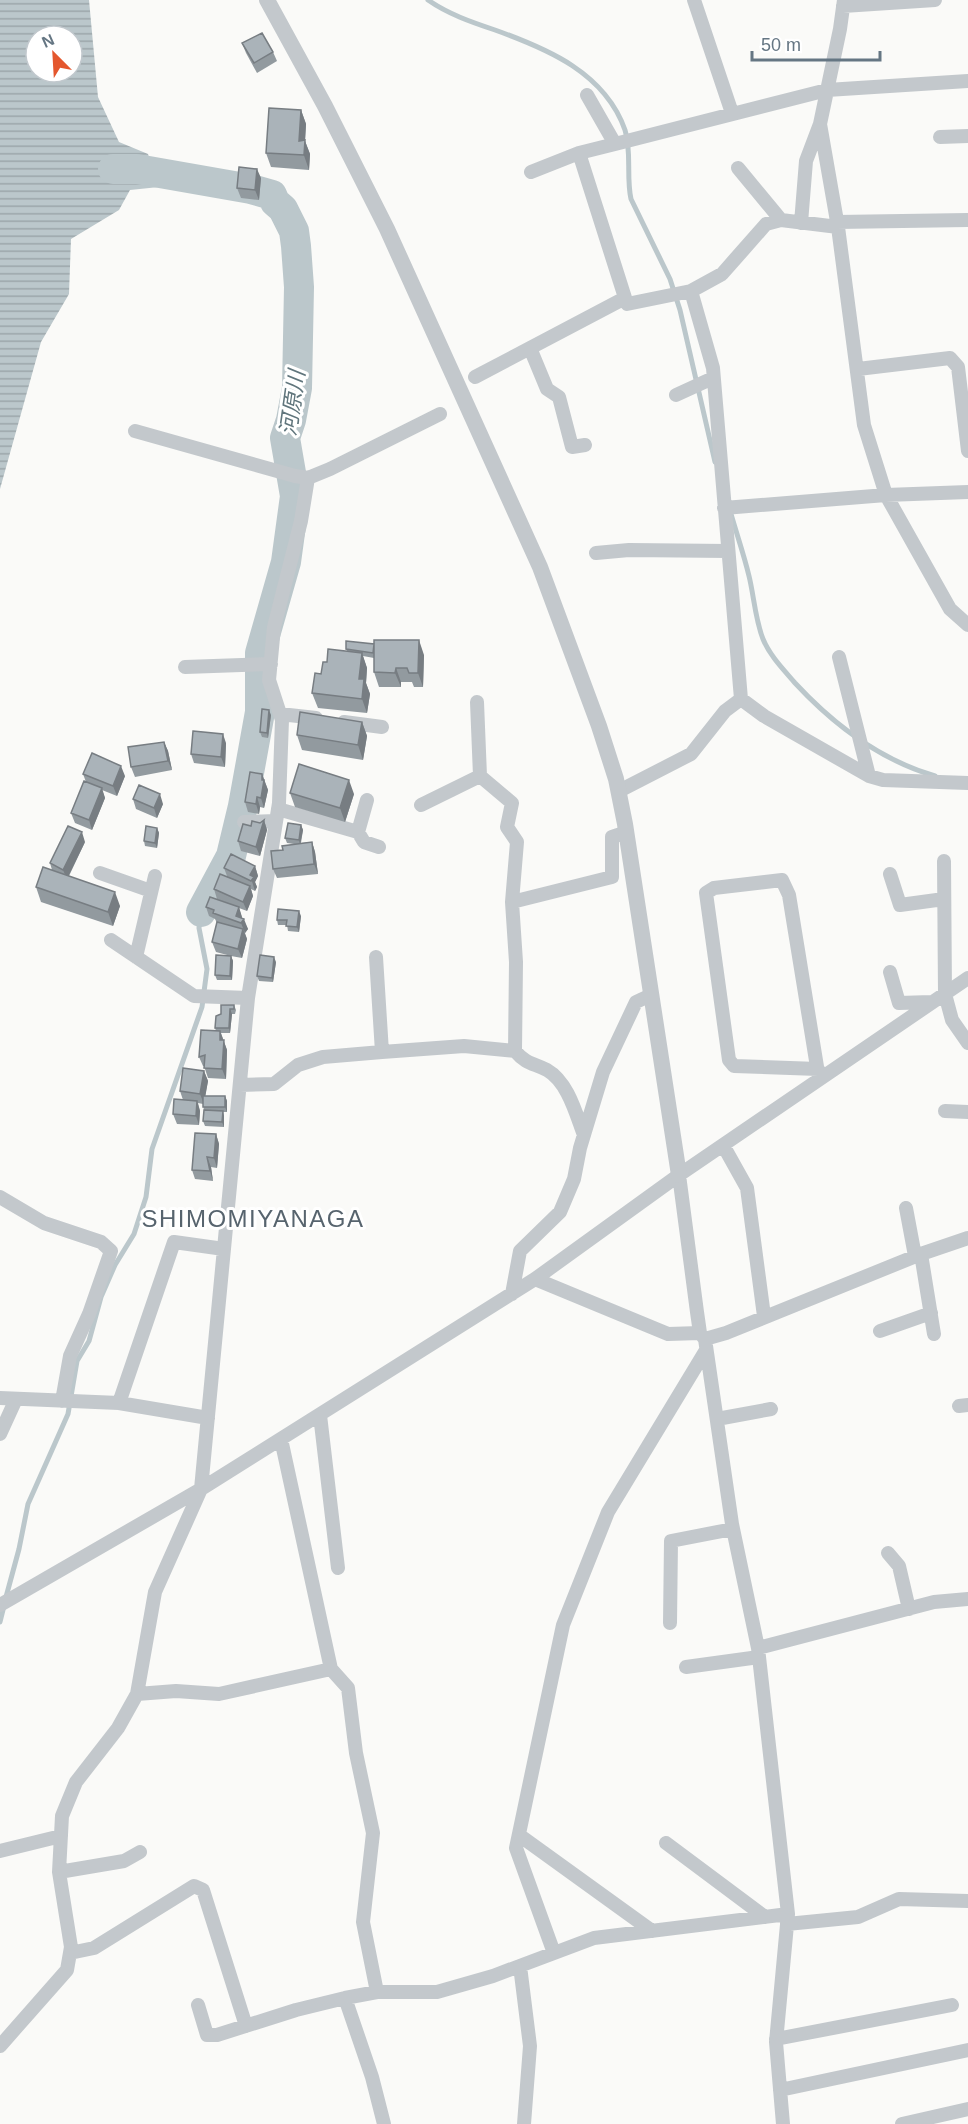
<svg xmlns="http://www.w3.org/2000/svg" width="968" height="2124" font-family="Helvetica,'Noto Sans JP',sans-serif">
  <style>
    .water { fill: url(#water-rules); fill-rule: evenodd }
    .lines { fill: none; stroke-linecap: round; stroke-linejoin: round }
    .stream { stroke: #bbc7cb; stroke-width: 5 }
    .river { stroke: #bbc7cb; stroke-width: 30 }
    .minor { stroke: #c3c8cc; stroke-width: 14 }
    .tertiary { stroke: #c3c8cc; stroke-width: 16 }
    .wall { fill: #929a9f }
    .shaded-wall { fill: #777d82 }
    .building { fill: #aab3b9; stroke: #777d82; stroke-width: 1.5 }
    .labels { text-anchor: middle; stroke-width: 6; stroke-linejoin: round; paint-order: stroke }
    .water-label { font-size: 22px; font-style: italic; fill: #60757c; stroke: #fff }
    .quarter-label { font-size: 24px; letter-spacing: 1.5px; fill: #57646e; stroke: #fff }
  </style>
  <defs>
    <pattern id="water-rules" width="6" height="5" patternUnits="userSpaceOnUse" patternTransform="scale(1.5)"><rect width="6" height="5" fill="#bbc7cb"/><path d="M0 2.5h6" fill="none" stroke="#9ca6aa"/></pattern>
  </defs>
  <rect width="100%" height="100%" fill="#fafaf8"/>
  <path class="water" d="M0,0h89l9,97 21,45 29,12 11,33 -29,3 -11,20 -48,29 -2,55 -28,48 -41,147zM36,36h36v36h-36z"/>
  <g class="lines">
    <path class="stream" d="M428,0c20,14 43,22 67,30 53,19 110,43 130,100 7,22 1,47 6,69l39,80 10,31 35,152
      M731,514c6,21 13,41 18,62 5,20 6,43 14,63 7,17 20,30 32,44 38,41 85,77 140,93
      M6,1597l13,-48 9,-45 40,-90 9,-53 12,-20 12,-44 14,-32 19,-31 12,-37 6,-48 50,-142 5,-38 -8,-41 2,-16
      M0,1622l4,-16"/>
    <path class="river" d="M113,169h24l114,20 21,6 3,7 8,7 11,22 2,15 3,41 -2,101 -6,32 -6,18 10,58 -9,66 -26,91v59l-17,94 -12,50 -30,56"/>
    <path class="minor" d="M694,0l38,113
      M844,0l-4,29 -20,95 18,103 26,198 22,70 64,114 18,16
      M843,6l92,-6
      M587,95l28,49 212,-54 141,-9
      M940,137l28,-1
      M579,153l48,151 64,-13 31,-17 44,-50 15,-4 57,7
      M738,168l43,52
      M531,172l48,-19 36,-9
      M837,222l131,-2
      M801,223l5,-62 14,-37
      M691,291l22,77 28,331 23,17 105,60 14,4 85,3
      M530,348l17,41 12,8 13,50 13,-2
      M858,369l92,-11 8,9 10,84
      M475,377l150,-79
      M676,395l37,-17
      M135,431l160,45 13,2 22,-9 110,-55
      M724,508l162,-13 82,-3
      M596,553l33,-3 99,1
      M839,657l30,119
      M185,667l86,-3
      M477,702l3,74 32,27 -5,24 10,15 -5,60
      M280,714l36,4
      M344,722l38,5
      M619,791l72,-37 34,-43 16,-12
      M421,805l59,-29
      M278,809l80,23 6,10 15,5
      M244,822l32,-1
      M358,832l9,-32
      M944,861l1,133 7,26 16,23
      M100,873l51,18
      M890,874l10,31 44,-6
      M111,940l83,56 54,2
      M136,957l19,-81
      M890,972l9,31 32,-1
      M515,1051c11,13 18,12 32,19 21,12 29,44 37,65
      M382,1052l82,-6 51,5 1,-89 -4,-60 100,-25v-40l15,-5
      M818,1069l-84,-3 -5,-6 -23,-167 8,-5 68,-8 7,15 30,184
      M240,1085l34,-1 24,-19 25,-8 59,-5 -6,-95
      M945,1111l23,1
      M723,1145l24,43 17,128
      M679,1175l18,137 3,21 5,6 27,185 26,124 30,266 -12,128 7,82
      M0,1197l44,26 57,19 10,9 -22,63 -19,42 -8,45
      M906,1208l9,48
      M921,1254l13,80
      M535,1279l133,55 32,-1
      M512,1294l8,-43 40,-39 14,-33 6,-31 23,-76 33,-70 15,-7
      M880,1331l51,-18
      M705,1339l21,-6 195,-79 47,-16
      M0,1398l119,5 89,15
      M119,1403l55,-161 50,7
      M959,1406l9,-1
      M320,1415l18,153
      M717,1419l54,-10
      M0,1434l16,-35
      M888,1553l11,13 10,43
      M0,1605l201,-116 334,-210 144,-104 289,-197
      M670,1623l1,-82 62,-12
      M758,1648l176,-46 34,-3
      M686,1667l73,-10
      M331,1669l17,19 8,65 17,80 -10,89 14,70
      M137,1694l39,-3 43,3 112,-25 -50,-230
      M519,1835l133,96
      M666,1843l99,74
      M0,1851l61,-15
      M59,1872l65,-11 16,-9
      M787,1924l71,-7 41,-18 69,2
      M70,1953l24,-5 100,-62 9,4 43,136
      M554,1953l-38,-105 47,-223 45,-113 98,-162
      M520,1966l10,80 -6,78
      M198,2005l9,30h10l79,-25 49,-12
      M776,2039l176,-34
      M0,2046l67,-76 4,-23 -12,-75 3,-56 14,-34 42,-54 19,-34 18,-102 46,-103 47,-491 31,-195 3,-83 -13,-40 5,-53 27,-106 7,-43
      M780,2090l188,-40
      M384,2124l-12,-47 -27,-79 32,-6h60l56,-16 101,-38 194,-24
      M902,2124l66,-15"/>
    <path class="tertiary" d="M267,0l58,106 62,123 153,338 59,159 17,53 9,45 54,351"/>
  </g>
  <path class="wall" d="M242,43l31,9 4,9 -20,12 -11,-20z
    M301,110l5,14 -1,17 5,13 -1,16 -38,-3 -5,-14z
    M261,178l-2,22 -18,-2 -4,-10z
    M346,649l78,6 -1,32h-9l-2,-5h-11v5h-22l-5,-15v-14l-11,-2 4,12 -1,15 4,11 -3,19 -49,-5 -6,-15 9,-19 26,-23z
    M271,715l-3,23 -6,-1 -2,-5z
    M362,722l5,14 -4,24 -61,-10 -5,-15z
    M164,742l4,9 4,19 -37,7 -4,-10z
    M226,743l-1,24 -31,-4 -3,-9z
    M83,774l42,2 -8,20 -15,-6 3,8 -13,32 -17,-7 -4,-10 15,-31z
    M262,774l6,16 -4,18 -4,-1 -1,7 -11,-2 -3,-10z
    M290,793l64,1 -9,28 -50,-15z
    M133,799l30,5 -6,14 -21,-9z
    M264,820l3,10 -7,26 -19,-5 -3,-10 13,-15 9,-3z
    M301,825l2,5 -2,13 11,-1 3,10 3,22 -41,4 -4,-9 10,-19 11,-6 -7,-1 -2,-5z
    M157,828l2,5 -2,15 -12,-2 -1,-5z
    M85,842l-16,34 51,30 -7,20 -72,-24 -5,-15 16,-17 -2,-7z
    M255,866l3,10 -3,6 2,5 -2,4 -4,-2 2,7 -6,15 -8,-3 3,10 6,11 -3,4 2,6 -5,19 -11,-2 2,5 -1,19h-15l-2,-5 16,-19 -15,-4 -4,-10 5,-19 -2,-4 -6,-3 -3,-9 21,-4 -10,-4 -3,-10 13,-13 -3,-8z
    M301,916l-2,16 -11,-1 -1,-6h-9l-1,-5z
    M276,962l-3,20 -14,-1 -2,-5z
    M234,1005l2,5 -1,4h-3l-2,19h-9l6,17 -1,29 -18,-1 -4,-12h-1l-4,-9 17,-26 -1,-3 6,-14z
    M204,1071l4,10 -3,15h20l2,5v11h-4l1,4v11l-19,-1 -2,-5 1,-10 -1,-7 -5,-1 2,8 -1,14 -22,-1 -4,-10 10,-14 -3,-9z
    M216,1134l3,10 -2,24 -6,-1 2,14 -18,-2 -3,-9z"/>
  <path class="shaded-wall" d="M301,110l5,14 -1,17 5,13 -1,16 -10,-29z
    M257,169l4,9 -2,22 -4,-10z
    M419,640l5,15 -1,32 -5,-14z
    M362,653l5,15 -1,15 4,11 -3,19 -5,-14 -3,-20z
    M396,668l5,14v5l-6,-14z
    M269,710l2,5 -3,23 -1,-5z
    M362,722l5,14 -4,24 -5,-15z
    M223,734l3,9 -1,24 -4,-10z
    M164,742l4,9 4,19 -4,-9z
    M121,766l4,10 -8,20 -4,-10z
    M262,774l6,16 -4,18 -3,-10z
    M349,780l5,14 -9,28 -5,-14z
    M102,788l3,10 -13,32 -3,-10z
    M160,794l3,10 -6,14 -3,-10z
    M257,797l3,10 -1,7 -3,-10z
    M264,820l3,10 -7,26 -4,-9z
    M301,825l2,5 -3,15 -1,-5z
    M157,828l2,5 -2,15 -2,-5z
    M82,832l3,10 -18,37 -4,-9z
    M312,842l3,10 3,22 -4,-10z
    M255,866l3,10 -3,6 2,5 -2,4 -5,-16z
    M250,886l3,10 -6,15 -4,-9z
    M115,892l5,14 -7,20 -5,-14z
    M239,907l3,10 -2,6 -4,-7z
    M299,911l2,5 -2,16 -2,-5z
    M244,919l4,10 -3,4 -4,-10z
    M243,929l4,10 -5,19 -4,-9z
    M231,956l2,5 -1,19 -2,-4z
    M274,957l2,5 -3,20 -1,-4z
    M230,1009l2,5 -2,19 -1,-5z
    M220,1031l7,19 -1,29 -4,-10 -2,-29z
    M204,1071l4,10 -4,23 -4,-10z
    M225,1096l2,5v11l-2,-5z
    M197,1101l3,10 -1,14 -3,-9z
    M223,1111l1,5v11l-2,-5z
    M216,1134l3,10 -2,24 -3,-10z
    M207,1157l4,10 2,14 -3,-10z"/>
  <path class="building" d="M262,33l11,19 -19,11 -12,-20z
    M269,108l32,2 -2,31 6,-1 -1,15 -38,-2z
    M239,167l18,2 -2,21 -18,-2z
    M374,640h45l-1,33h-9l-2,-5h-11l-1,5 -21,-1z
    M346,641l28,3 -1,9 -27,-4z
    M328,649l34,4 -3,26h5l-2,20 -50,-6 3,-20 6,1 2,-12h4z
    M262,709l7,1 -2,23 -7,-1z
    M300,712l62,10 -4,23 -61,-10z
    M193,731l30,3 -2,23 -30,-3z
    M164,742l4,19 -37,6 -3,-20z
    M92,753l29,13 -8,20 -30,-12z
    M299,764l50,16 -9,28 -50,-15z
    M250,772l12,2v6h2l-3,18 -4,-1 -1,7 -11,-2z
    M84,781l18,7 -13,32 -18,-7z
    M139,785l21,9 -6,14 -21,-9z
    M264,820l-8,27 -18,-6 5,-17 8,2 1,-5 8,2z
    M288,823l13,2 -2,15 -14,-2z
    M68,826l14,6 -19,38 -13,-7z
    M146,826l11,2 -2,15 -11,-2z
    M312,842l2,22 -41,5 -2,-18 12,-1 -1,-4z
    M231,854l24,12 -5,9 4,2 -3,4 -27,-13z
    M43,867l72,25 -7,20 -72,-25z
    M220,874l30,12 -7,16 -29,-13z
    M210,897l29,10 -3,9 8,3 -3,4 -28,-10 1,-3 -8,-3z
    M278,909l21,2 -2,16 -11,-1 1,-6h-10z
    M217,922l26,7 -5,20 -26,-7z
    M216,955l15,1 -1,20 -15,-1z
    M260,955l14,2 -2,21 -15,-2z
    M221,1005h13v4h-4l-1,19h-14l1,-12 5,-2z
    M201,1030l19,1v9h4l-2,29 -18,-1 1,-13 -6,2z
    M183,1068l21,3 -4,23 -20,-3z
    M203,1096h22v11h-22z
    M174,1099l23,2 -1,15 -23,-2z
    M204,1110l19,1 -1,11 -19,-1z
    M195,1133l21,1 -2,24 -7,-1 3,14 -18,-1z"/>
  <g class="labels">
    <g class="water-label">
      <text transform="translate(292 403) rotate(-82)" y="8">河原川</text>
    </g>
    <g class="quarter-label">
      <text x="253" y="1227">SHIMOMIYANAGA</text>
    </g>
  </g>
  <g transform="translate(54 54) rotate(336)"><circle r="28" fill="#ffffff" stroke="#c1c8cd" stroke-width="1.5"/>
  <path d="M0-4.5L10 22L0 15L-10 22Z" fill="#e4572e"/>
  <text y="-9" font-size="16" font-weight="bold" text-anchor="middle" fill="#657683">N</text>
  </g>
  <path d="M752 51v9h128v-9" fill="none" stroke="#657683" stroke-width="3"/>
  <text x="761" y="51" font-size="18" fill="#657683" stroke="#ffffff" stroke-width="4.5" paint-order="stroke">50 m</text>
</svg>
